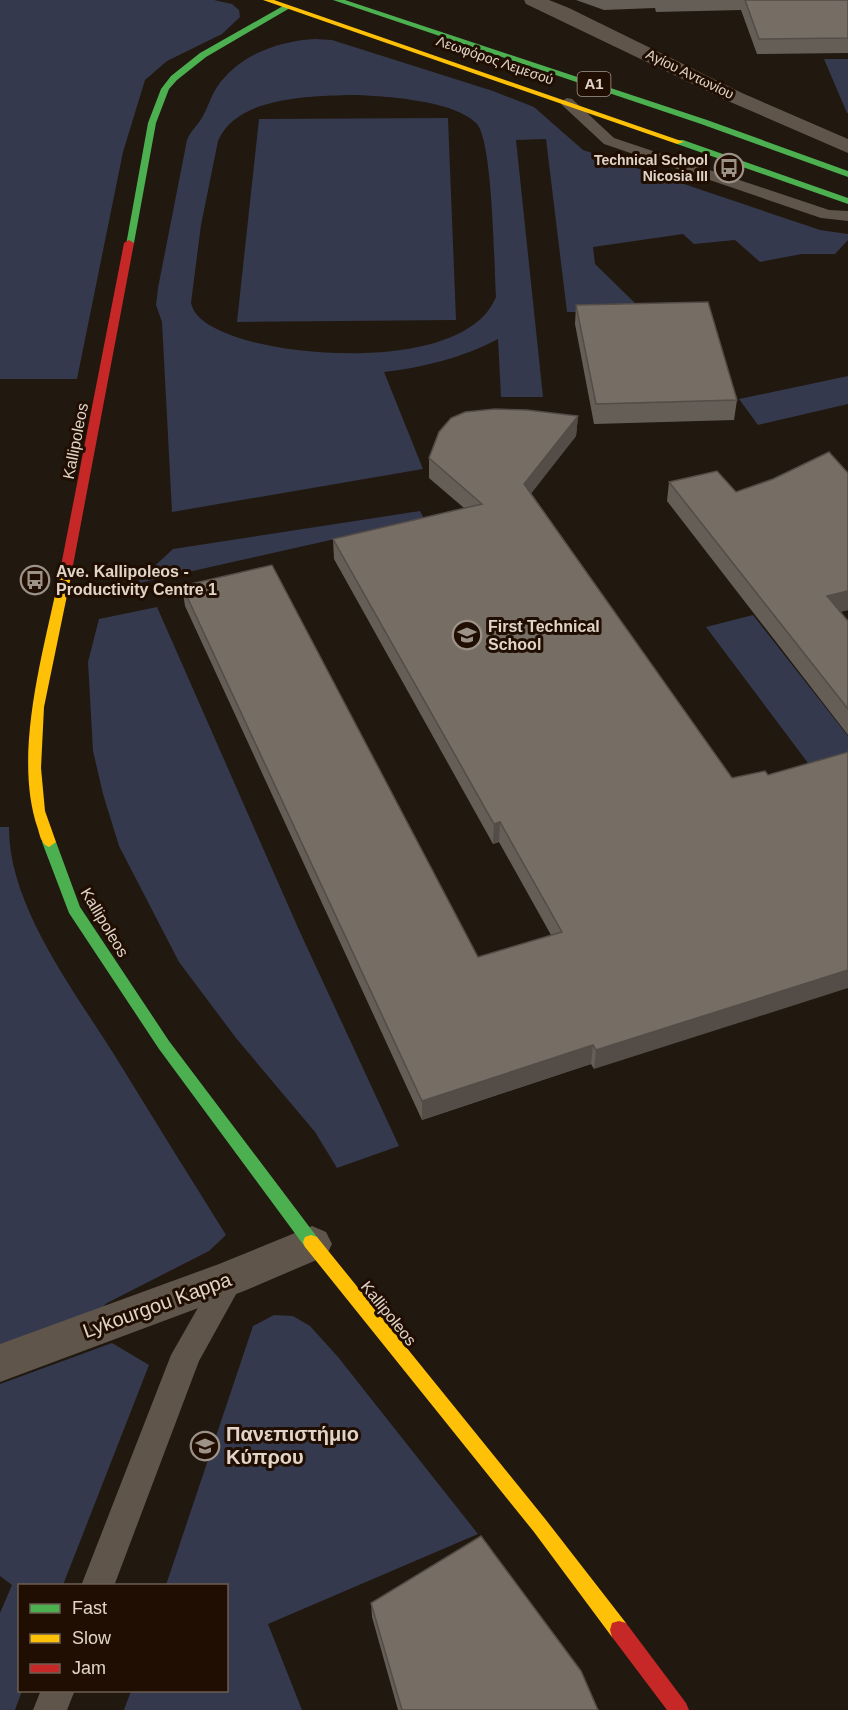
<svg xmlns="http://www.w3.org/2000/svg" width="848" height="1710" font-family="Helvetica,sans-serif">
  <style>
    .green { fill: #34394d; fill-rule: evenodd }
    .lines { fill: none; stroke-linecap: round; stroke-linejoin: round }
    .lane { fill: #5f554b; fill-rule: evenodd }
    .street { fill: #5f554b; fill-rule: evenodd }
    .fast { fill: #4caf50; fill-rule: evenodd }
    .slow { fill: #ffc107; fill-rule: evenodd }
    .jam { fill: #c62828; fill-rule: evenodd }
    .wall { fill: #655e57 }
    .shaded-wall { fill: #534c47 }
    .building { fill: #766d65; stroke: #534c47; stroke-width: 1.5 }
    .labels { text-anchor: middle; stroke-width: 6; stroke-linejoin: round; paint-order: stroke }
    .far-street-label { font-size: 14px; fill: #e0d4c9; stroke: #1f0e01 }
    .far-poi-label { font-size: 14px; font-weight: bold; fill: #e0d4c9; stroke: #1f0e01; text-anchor: end }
    .shield { fill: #1f0e01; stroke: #a6998d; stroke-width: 1.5 }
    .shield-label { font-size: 15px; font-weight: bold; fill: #e0d4c9 }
    .street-label { font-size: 16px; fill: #e0d4c9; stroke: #1f0e01 }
    .poi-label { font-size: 16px; font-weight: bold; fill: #e0d4c9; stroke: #1f0e01; text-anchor: start }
    .near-street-label { font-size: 20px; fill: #e0d4c9; stroke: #1f0e01 }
    .near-poi-label { font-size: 20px; font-weight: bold; fill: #e0d4c9; stroke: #1f0e01; text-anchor: start }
  </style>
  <rect width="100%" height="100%" fill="#21180f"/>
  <path class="green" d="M0,0h214l18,4 7,6 1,7 -18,17 -55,27 -22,19 -22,72 -46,227h-77z
    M315,39l17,1 161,51 41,16 49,43 237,80 28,4v6l-13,14h-33l-42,8 -25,-22 -41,4 -11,-10 -90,13 2,17 40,39 69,1 7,8h-144l-21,-173 -30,1 27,257h-42l-3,-58c-36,19 -73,28 -114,33l39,97 -251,43 -10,-190 -6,-17 2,-17 29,-148c4,-10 11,-15 16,-24 5,-9 8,-20 14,-29 22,-32 61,-46 98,-48zM353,95c31,1 102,5 124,29 16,19 17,141 19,173 -30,74 -207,62 -268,37 -14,-6 -33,-14 -37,-31l10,-78 17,-84c19,-45 94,-45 135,-46z
    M824,59h24v54h-1z
    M448,118l8,202 -219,2 22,-203z
    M848,376v28l-90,21 -19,-26z
    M420,511l4,8 -289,65 38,-35z
    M157,607l142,323 100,216 -62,22 -22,-36 -79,-94 -57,-76 -60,-116 -16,-52 -10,-43 -5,-89 11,-43z
    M753,615l95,121v35l-28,8 -114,-152z
    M0,827h9c-1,78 66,165 106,229 37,60 74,120 111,179l-17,16 -102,52 -34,30 -73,25z
    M274,1315l19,1 17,10 28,31 140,177 -210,90 34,86h-178l7,-19 95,-1v-104l-60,-1 87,-259z
    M112,1343l37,22 -86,220 -43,1v104l2,1 -7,19h-15v-97l12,-28 -12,-9v-192z"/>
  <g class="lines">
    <path class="lane" d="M567,98l5,1 42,39 215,72 19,1v10l-27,-3 -217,-74 -42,-39 -2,-3z
      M230,1265l10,4 5,9 -46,83 -85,225h-33l90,-231 49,-86z
      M41,1690h34l-8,20h-34z"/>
    <path class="street" d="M524,0h25l20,8 173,85 106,46v14l-120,-52 -202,-97z
      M312,1226l14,6 6,12 -6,12 -82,35 -244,91v-38l219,-80z"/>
    <path class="fast" d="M333,0h12l362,120 141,51v6l-147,-53z
      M283,6l7,2 -84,49 -29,23 -8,9 -13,34 -22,120 -8,2 22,-122 13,-34 10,-13 29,-23z
      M677,140h6l165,58v6l-171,-60z
      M49,837l7,5 24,65 89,134 148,196 2,5 -2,5 -6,2 -6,-2 -146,-198 -90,-136 -27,-71z"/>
    <path class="slow" d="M263,0h11l410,142 -7,2z
      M65,572l6,4 -27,131 -3,61 4,43 11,31 -7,5c-8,-3 -9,-11 -11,-18 -26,-74 6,-178 21,-253z
      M311,1235l6,2 229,283 80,103 2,7 -2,7 -7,2 -7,-2 -78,-105 -229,-285 -2,-5 2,-5z"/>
    <path class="jam" d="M129,240l5,3 -63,333 -6,4 -6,-4 65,-333z
      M619,1621l7,2 60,80 3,7h-22l-55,-73 -2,-7 2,-7z"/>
  </g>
  <path class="wall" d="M576,0h272v53l-91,1 -16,-44 -85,2 -1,-4 -51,2z
    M576,305l161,95 -3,20 -140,4 -19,-100z
    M578,416l-2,20 -45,57 201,285 -138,291 -3,-5 -169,56 -237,-514 -3,-20 296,371 73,-22 -52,-93 -6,2 -159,-285 -1,-20 131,-31 -35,-30v-20z
    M669,482l67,10 112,118 -8,2 8,9v114l-181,-234z
    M371,1603l227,107h-200l-26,-93z"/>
  <path class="shaded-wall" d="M578,416l-2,20 -53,68 1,-20z
    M848,591v19l-25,6 4,-20z
    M500,822l-1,20 -6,2 1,-20z
    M848,970v18l-254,81 2,-19z
    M593,1045l-2,19 -169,56v-19z"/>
  <path class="building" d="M745,0h103v38l-89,1z
    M708,302l29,98 -141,4 -20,-99z
    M495,409l32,1 51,6 -54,68 208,294 33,-7 3,4 80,-23v218l-252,80 -3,-5 -171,56 -240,-515 90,-21 206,392 84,-25 -62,-110 -6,2 -161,-285 149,-35 -53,-46 10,-26 12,-14 14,-6z
    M829,452l19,21v118l-21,5 21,25v88l-179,-227 48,-11 19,21 37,-13z
    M481,1536l100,135 17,39h-196l-31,-107z"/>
  <defs>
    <g id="bus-ring" transform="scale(1.5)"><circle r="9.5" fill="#1f0e01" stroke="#9d9288" stroke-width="1.5"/><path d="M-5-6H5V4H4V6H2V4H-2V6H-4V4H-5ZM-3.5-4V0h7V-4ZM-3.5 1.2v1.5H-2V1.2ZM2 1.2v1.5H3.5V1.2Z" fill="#9d9288"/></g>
    <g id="school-ring" transform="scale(1.5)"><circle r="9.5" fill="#1f0e01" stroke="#9d9288" stroke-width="1.5"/><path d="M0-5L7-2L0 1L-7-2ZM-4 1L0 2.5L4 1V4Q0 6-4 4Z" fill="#9d9288"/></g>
    <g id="university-ring" transform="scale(1.5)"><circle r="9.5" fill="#1f0e01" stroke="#9d9288" stroke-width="1.5"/><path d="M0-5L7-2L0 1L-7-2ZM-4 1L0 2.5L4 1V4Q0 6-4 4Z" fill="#9d9288"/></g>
  </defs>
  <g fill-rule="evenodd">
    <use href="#bus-ring" x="729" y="168"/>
    <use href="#bus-ring" x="35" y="580"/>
    <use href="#school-ring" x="467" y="635"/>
    <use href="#university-ring" x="205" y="1446"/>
  </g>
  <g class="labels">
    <g class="far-street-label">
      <text transform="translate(495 60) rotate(19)" y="5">Λεωφόρος Λεμεσού</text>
      <text transform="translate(690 74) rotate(26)" y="5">Αγίου Αντωνίου</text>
    </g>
    <g class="far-poi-label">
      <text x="708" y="165">Technical School<tspan x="708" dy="16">Nicosia III</tspan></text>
    </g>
    <rect class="shield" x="577.5" y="72" width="33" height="24" rx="4.5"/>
    <g class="shield-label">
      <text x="594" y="89">A1</text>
    </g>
    <g class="street-label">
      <text transform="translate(75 441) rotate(-79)" y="6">Kallipoleos</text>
      <text transform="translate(105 922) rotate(59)" y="6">Kallipoleos</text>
      <text transform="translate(389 1313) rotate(51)" y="6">Kallipoleos</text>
    </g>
    <g class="poi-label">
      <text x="56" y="577">Ave. Kallipoleos -<tspan x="56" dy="18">Productivity Centre 1</tspan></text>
      <text x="488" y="632">First Technical<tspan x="488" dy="18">School</tspan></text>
    </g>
    <g class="near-street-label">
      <text transform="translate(157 1305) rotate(-20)" y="7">Lykourgou Kappa</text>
    </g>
    <g class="near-poi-label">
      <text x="226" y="1441">Πανεπιστήμιο<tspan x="226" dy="23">Κύπρου</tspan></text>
    </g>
  </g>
  <rect x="18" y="1584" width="210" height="108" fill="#1f0e01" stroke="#6c5d51" stroke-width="1.5"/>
  <rect x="30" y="1604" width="30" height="9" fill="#4caf50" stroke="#6c5d51" stroke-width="1.5"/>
  <text x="72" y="1614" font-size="18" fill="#e0d4c9">Fast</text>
  <rect x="30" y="1634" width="30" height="9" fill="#ffc107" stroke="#6c5d51" stroke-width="1.5"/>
  <text x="72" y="1644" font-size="18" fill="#e0d4c9">Slow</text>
  <rect x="30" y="1664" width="30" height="9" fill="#c62828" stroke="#6c5d51" stroke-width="1.5"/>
  <text x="72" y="1674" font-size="18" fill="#e0d4c9">Jam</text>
</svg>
